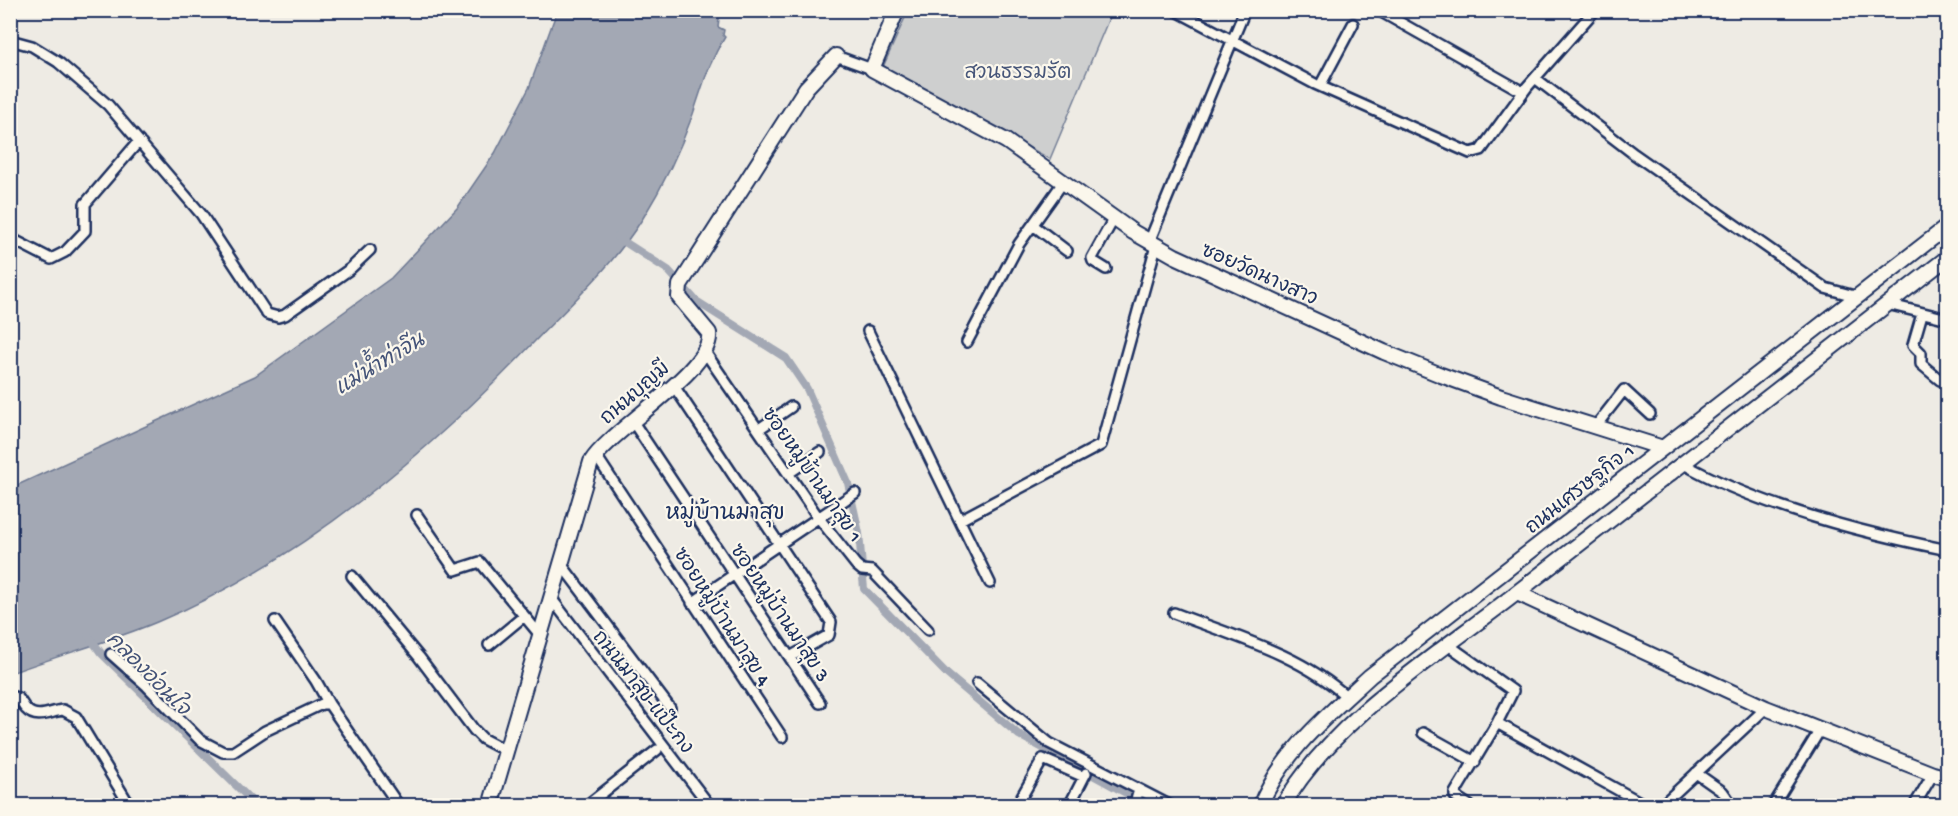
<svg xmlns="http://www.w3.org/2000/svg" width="1958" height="816" font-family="'Gochi Hand','Playpen Sans Thai',sans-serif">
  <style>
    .green { fill: #cecfcf; stroke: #747f96; stroke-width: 1.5 }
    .water { fill: #a3a8b4; stroke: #6d7892; stroke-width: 1.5 }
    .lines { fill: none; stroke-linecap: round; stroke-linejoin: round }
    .canal { stroke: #a3a8b4; stroke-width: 8 }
    .street-casing { stroke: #1b2f5e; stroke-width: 14 }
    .secondary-casing { stroke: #1b2f5e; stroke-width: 18 }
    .street { stroke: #fbf7ec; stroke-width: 9 }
    .secondary { stroke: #fbf7ec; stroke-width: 14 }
    .labels { text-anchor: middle; stroke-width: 4.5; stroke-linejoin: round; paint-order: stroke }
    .park-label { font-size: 20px; fill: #48577a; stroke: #fbf7ec }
    .street-label { font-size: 20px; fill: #1b2f5e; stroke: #fbf7ec }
    .water-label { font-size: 21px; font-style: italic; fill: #445378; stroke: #fbf7ec }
    .quarter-label { font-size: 22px; fill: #1b2f5e; stroke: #fbf7ec }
  </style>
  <rect width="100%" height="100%" fill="#eeebe4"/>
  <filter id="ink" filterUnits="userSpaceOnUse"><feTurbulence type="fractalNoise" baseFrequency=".0167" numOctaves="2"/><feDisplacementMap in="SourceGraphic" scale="12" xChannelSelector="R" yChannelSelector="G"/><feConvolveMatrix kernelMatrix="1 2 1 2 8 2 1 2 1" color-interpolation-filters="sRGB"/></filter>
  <g filter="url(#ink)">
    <path class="green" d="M908,11h204l-62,148 -167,-92z"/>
    <path class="water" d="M557,11h163l-2,16 6,3 -1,5 2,2c-17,26 -22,49 -32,77 -13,36 -30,72 -50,104 -29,46 -70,84 -108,123 -106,112 -235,221 -378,281 -48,20 -98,33 -146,51v-185l244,-112 136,-98 67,-71 37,-54 34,-65z"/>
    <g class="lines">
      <path class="canal" d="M617,237l51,33 28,31 90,57 21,31 41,94 11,50 5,56 84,86 71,60 131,71
        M88,635l13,18 156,153"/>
      <g class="street-casing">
        <path id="street" d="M1175,10l140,74 155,69 11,-3 46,-63 68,-77
          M1378,10l145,82
          M10,40l22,6 26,16 50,43 93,109 66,100 11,3 7,-2 65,-46 20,-19
          M836,56l36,13
          M1535,78l99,76 191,134 33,9
          M1320,86l33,-62
          M1033,225l34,26
          M10,238l41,21 14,-7 20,-21v-27l54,-63
          M1149,242l96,-232
          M1106,269l-13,-8 -1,-3 22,-40
          M1887,304l61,15
          M1922,314l-9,31 8,8v11l19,16
          M868,331l122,252
          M967,342l52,-98 45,-63
          M705,352l113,165 38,48 6,5 10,1 56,59
          M674,386l157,236 -2,13 -39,22
          M633,422l187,281
          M1595,427l29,-37 26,24
          M759,429l32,-22
          M595,454l187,283
          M1682,463c76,43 181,70 266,87
          M789,473l31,-21
          M417,515l38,55 25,-8 60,73
          M960,520l141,-75 55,-199
          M561,564l109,144
          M352,576l67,81 55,73 9,9 23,12
          M551,598l159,208
          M692,603l163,-110
          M1174,613c59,23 126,41 173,84
          M275,621l41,60 13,23
          M1447,644l66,47 -16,32 -42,70v3l15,10
          M489,645l35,-29
          M111,654l36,32 53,54 23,12h10l32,-21 57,-27h7l70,102
          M977,683l72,60 122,63
          M10,696l8,2c3,3 5,8 8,11 11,12 25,2 37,1l13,7 54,89
          M1497,723l150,83
          M1423,733l52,29
          M1696,773l27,19 10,14
          M1018,803l25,-44 41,18
          M586,806l71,-56
          M1069,806l17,-33
          M1134,806l5,-16
          M1661,806l105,-98
          M1773,806l47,-76
          M1914,806l19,-32"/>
      </g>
      <g class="secondary-casing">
        <path id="secondary" d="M897,10l-25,59 134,72 127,91 42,24 209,96 57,23 60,22 162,51
          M1517,593l249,115 167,66 15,4
          M490,806l101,-344c20,-33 123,-93 118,-129l-30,-36 1,-12 126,-197 30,-32
          M1260,806c22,-54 69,-92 110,-130l578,-450
          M1283,806c49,-87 159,-154 236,-215 142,-112 285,-223 429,-334"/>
      </g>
      <use href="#street" class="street"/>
      <use href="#secondary" class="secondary"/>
    </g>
  </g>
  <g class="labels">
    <g class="park-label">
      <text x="1018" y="78">สวนธรรมรัต</text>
    </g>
    <g class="street-label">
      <text transform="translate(1260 273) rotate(24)" y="7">ซอยวัดนางสาว</text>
      <text transform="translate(634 392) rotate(-41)" y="7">ถนนบุญมี</text>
      <text transform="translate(813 474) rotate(55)" y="7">ซอยหมู่บ้านมาสุข 1</text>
      <text transform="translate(1579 488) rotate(-38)" y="7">ถนนเศรษฐกิจ 1</text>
      <text transform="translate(781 612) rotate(56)" y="7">ซอยหมู่บ้านมาสุข 3</text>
      <text transform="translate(723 616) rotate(57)" y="7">ซอยหมู่บ้านมาสุข 4</text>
      <text transform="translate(644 691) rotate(52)" y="7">ถนนมาสุข-แป๊ะกง</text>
    </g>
    <g class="water-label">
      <text transform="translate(379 363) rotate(-31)" y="7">แม่น้ำท่าจีน</text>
      <text transform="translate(149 673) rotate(45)" y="7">คลองอ่อนใจ</text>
    </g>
    <g class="quarter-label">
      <text x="725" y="519">หมู่บ้านมาสุข</text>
    </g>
  </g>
  <rect width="1958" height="816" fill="none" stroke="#fbf7ec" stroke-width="36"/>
  <rect x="18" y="18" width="1922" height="780" fill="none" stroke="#1b2f5e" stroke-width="2" filter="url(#ink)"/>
</svg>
